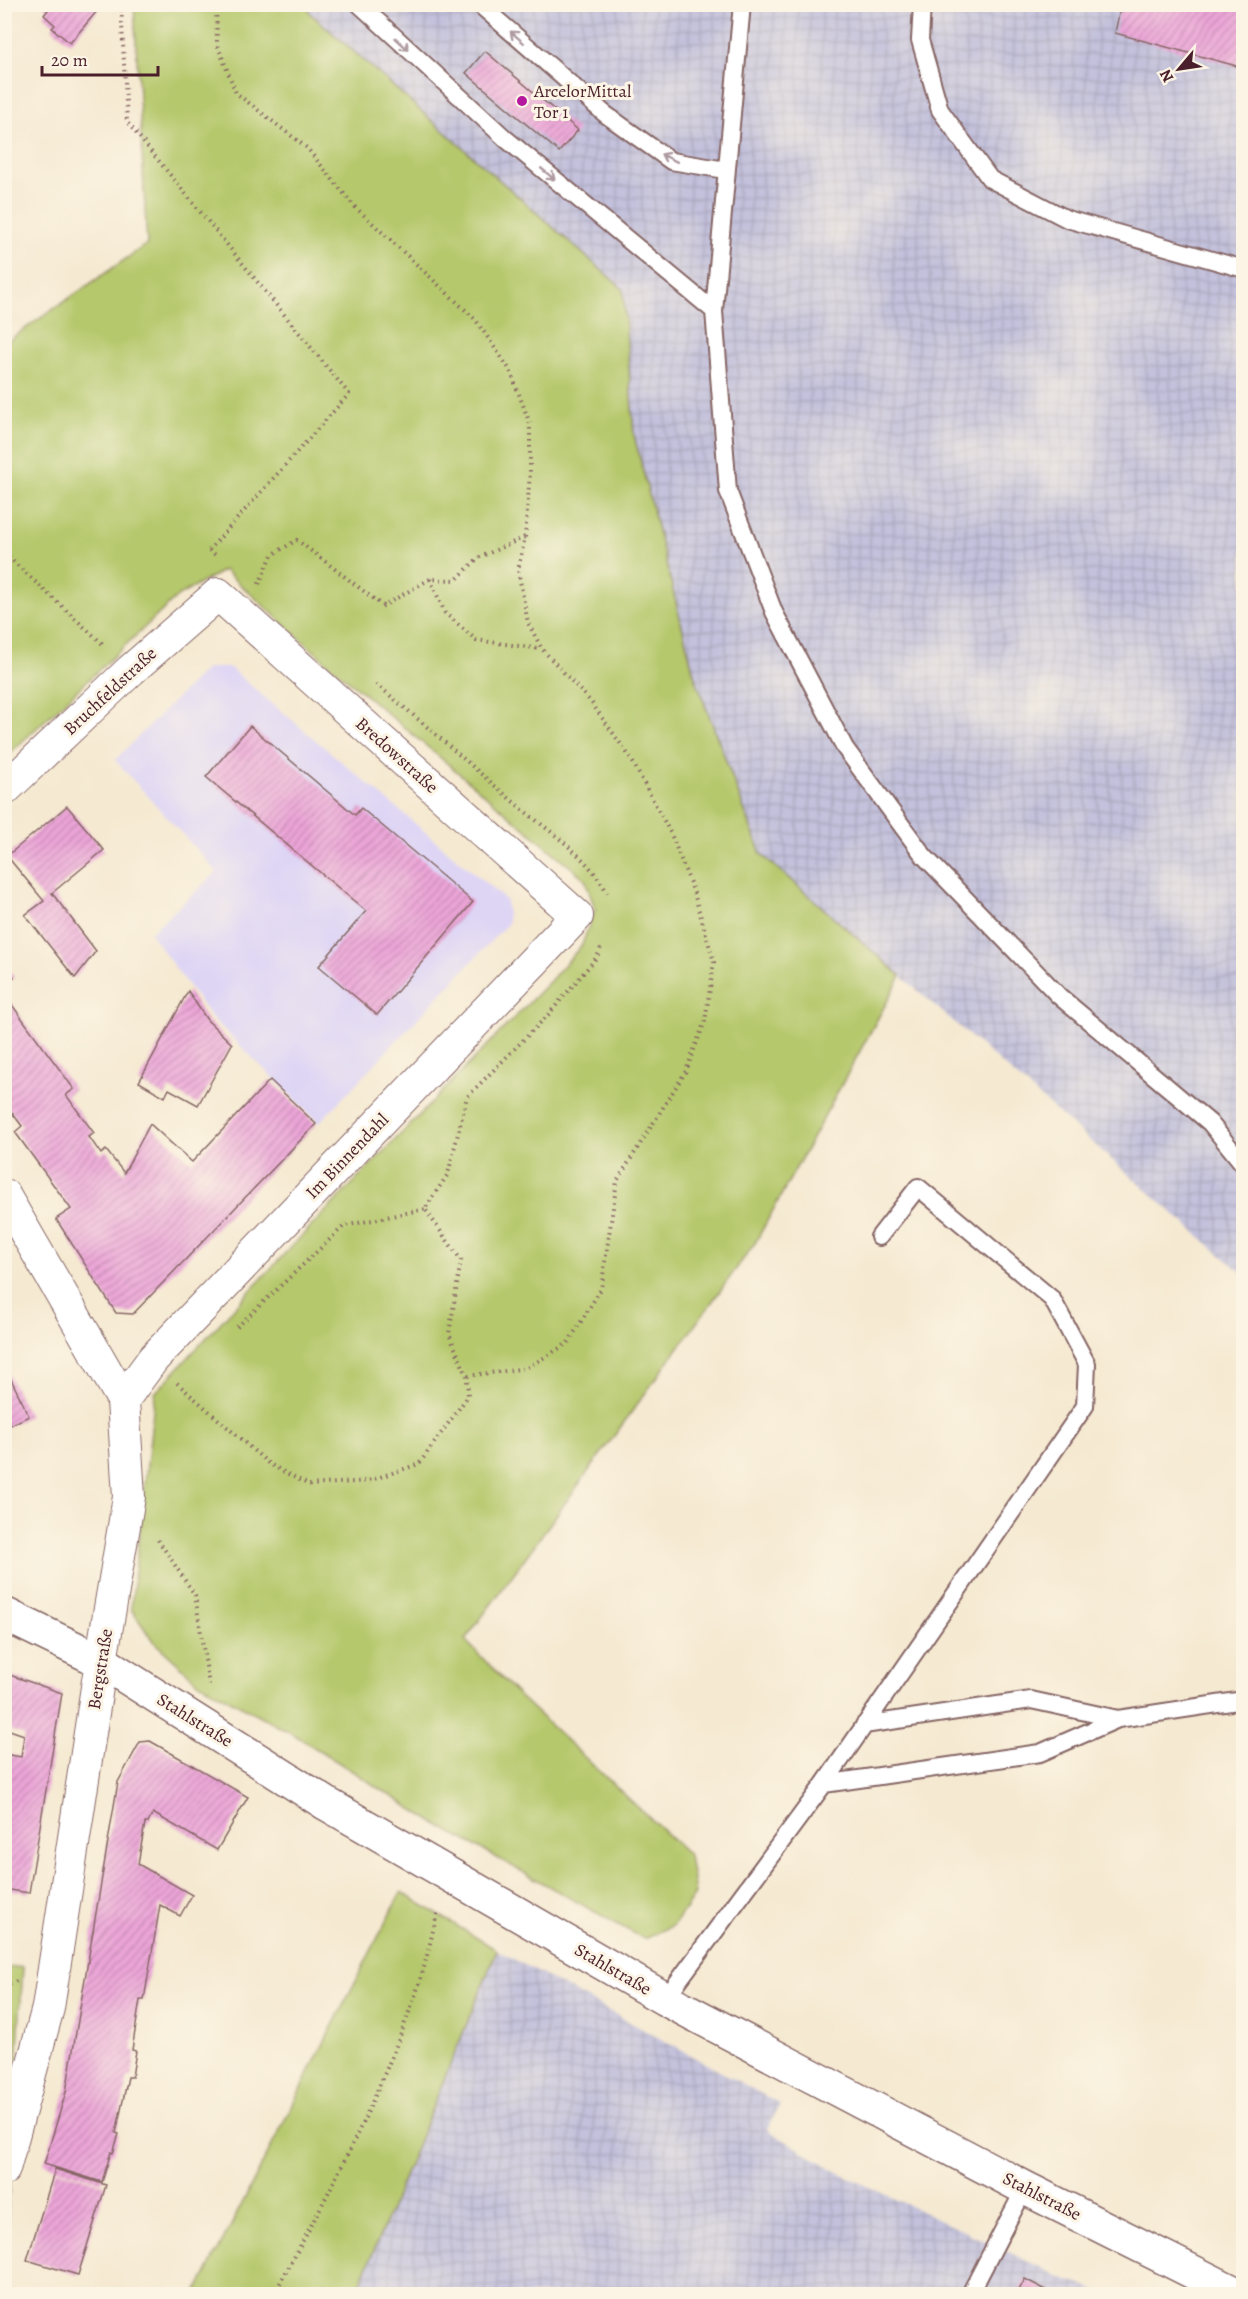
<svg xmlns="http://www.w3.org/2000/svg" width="1248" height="2299" font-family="Alegreya,serif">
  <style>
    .built { fill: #ded5f5 }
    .industrial { fill: url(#industrial-grid) }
    .green { fill: #b5c86c; stroke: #80744c; stroke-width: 1.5 }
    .building { fill: url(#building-hatch) }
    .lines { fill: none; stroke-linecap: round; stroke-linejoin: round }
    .service-casing { stroke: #866665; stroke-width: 20 }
    .minor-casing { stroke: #866665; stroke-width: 34 }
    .tertiary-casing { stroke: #866665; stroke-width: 36 }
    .path { stroke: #866665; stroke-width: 4; stroke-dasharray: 1.5 4.5; stroke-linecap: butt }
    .service { stroke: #fff; stroke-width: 16 }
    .minor { stroke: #fff; stroke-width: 32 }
    .tertiary { stroke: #fff; stroke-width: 33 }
    .oneway { stroke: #ae9aa0 }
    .poi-dot { fill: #b5179e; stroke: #fcf5e5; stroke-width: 2 }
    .labels { text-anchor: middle; stroke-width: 6; stroke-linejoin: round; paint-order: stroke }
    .poi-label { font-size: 18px; fill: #4a1f2b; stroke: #fcf5e5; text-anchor: start }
    .street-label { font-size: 18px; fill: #4a1f2b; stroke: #fcf5e5 }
  </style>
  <defs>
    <pattern id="industrial-grid" width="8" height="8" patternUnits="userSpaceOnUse" patternTransform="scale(1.5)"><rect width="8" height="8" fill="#c3c1db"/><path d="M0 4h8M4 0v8" fill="none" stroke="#a9a5bc"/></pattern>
    <pattern id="building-hatch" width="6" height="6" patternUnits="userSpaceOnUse" patternTransform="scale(1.5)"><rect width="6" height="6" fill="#eca5d8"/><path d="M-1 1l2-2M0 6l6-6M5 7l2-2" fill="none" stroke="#c186af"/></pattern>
  </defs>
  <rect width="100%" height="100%" fill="#fcf5e5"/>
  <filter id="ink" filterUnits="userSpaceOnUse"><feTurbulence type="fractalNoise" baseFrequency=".0167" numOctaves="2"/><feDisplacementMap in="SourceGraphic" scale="12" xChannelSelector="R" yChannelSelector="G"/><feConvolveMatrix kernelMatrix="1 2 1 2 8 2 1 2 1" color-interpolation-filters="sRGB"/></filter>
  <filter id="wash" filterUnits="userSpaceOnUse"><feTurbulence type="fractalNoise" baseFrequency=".008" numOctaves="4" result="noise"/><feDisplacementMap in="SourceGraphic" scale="24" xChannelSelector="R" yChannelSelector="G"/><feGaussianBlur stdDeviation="1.35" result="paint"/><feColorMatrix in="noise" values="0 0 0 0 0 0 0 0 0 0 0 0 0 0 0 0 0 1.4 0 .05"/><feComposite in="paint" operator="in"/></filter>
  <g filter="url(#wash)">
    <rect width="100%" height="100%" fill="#f5e9d1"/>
    <path class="built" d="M207,668h23l276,232 2,23 -189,200 -108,-106 -61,-84 67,-61 -102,-112z"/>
    <path class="industrial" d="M308,5h935v1269l-482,-420 -66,-176 -61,-243 -11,-146 -314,-276z
      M497,1950l283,154 -13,26 71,42 225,106 41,16h-748z"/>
    <path class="green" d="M134,5h174l2,8 313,276 11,146 61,243 66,176 140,122 -146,267 -290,397 54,56 170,159 6,39 -21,31 -30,14 -208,-115 -138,-87 -99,-54 -46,-42 -22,-32 24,-216 135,-145 260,-267 32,-36 13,-36 -10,-30 -260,-218 -101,-91 -46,26 -169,158 -4,-5v-406l142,-99z
      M401,1892l96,58 -141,344h-160z
      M23,1967l-18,285v-284z"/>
    <g id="blocks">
      <path class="building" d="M4,4h14l-14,8z
        M41,4h62l-33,39 -18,-15 3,-3 -11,-10 4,-5z
        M1121,4h123v64l-129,-35z
        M485,51l93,79 -19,22 -93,-79z
        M250,726l105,89 6,-7 112,94 -96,113 -58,-49 47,-55 -160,-134z
        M67,806l37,44 -52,43 44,58 -21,27 -50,-63 19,-14 -37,-45z
        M4,963l10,14 -10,6z
        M188,991l19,29 25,24 -34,61 -29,-16 -4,8 -26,-15z
        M4,994l70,95 -8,6 28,38 -5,4 12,17 5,-4 18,23 26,-49 42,38 78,-82 46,44 -183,190 -17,-1 -60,-94 15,-10 -56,-77 7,-6 -18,-24z
        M4,1365l25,51 -25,12z
        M4,1673l58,20 -33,200 -25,-4v-135l17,3 3,-22 -20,-7z
        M150,1741l98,56 -31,53 -64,-37 -5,10h-3l-7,41 54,31 -12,21 -20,-11 -16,95h-4l-8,50 4,1 -4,26h-4l-12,56 3,1 -6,19 -2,-1 -9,30 -58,-18 22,-72 52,-310 22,-40z
        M55,2169l51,16 -28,90 -51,-15z
        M1025,2279l29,15h-37z"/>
    </g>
  </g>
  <g filter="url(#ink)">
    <use href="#blocks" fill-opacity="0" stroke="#866665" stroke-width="1.5"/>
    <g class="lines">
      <g class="service-casing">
        <path id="service" d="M359,4l147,135 208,172
          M479,4l126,110 66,47 55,9
          M742,4l-28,307 14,180 46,121 71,136 79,108 135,140 151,127 34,42
          M922,4l-2,36 20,70 50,69 77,40 177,50
          M864,1725l167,-25 87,19
          M824,1784l216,-31 78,-34 126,-19
          M665,1999l159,-215 261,-378 2,-42 -35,-65 -134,-112 -39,50
          M970,2294l55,-106"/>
      </g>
      <g class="minor-casing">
        <path id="minor" d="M4,790l127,-120 87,-76 359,322 -424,443 -30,41
          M4,1195l119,205 6,97 -28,164 -53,347 -44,161"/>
      </g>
      <g class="tertiary-casing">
        <path id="tertiary" d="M4,1614l97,47 226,143 338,195 360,189 212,106"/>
      </g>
      <path class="path" d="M121,4l6,118 222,272 -140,156
        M216,4l1,40 19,49 71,55 47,58 121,113 35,51 20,54v49l-5,64 -7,33 10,53 14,26 49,53 39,55 41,77 23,59 20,69 -9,59 -19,50 -69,110 -16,108 -33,54 -41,25 -60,8
        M209,550l9,7
        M4,553l101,93
        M430,579l15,34 31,27 65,9
        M259,584l13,-29 25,-15 86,66 47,-27 26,1 22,-22 47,-21
        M376,684c48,39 93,80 140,120 32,27 73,52 91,89
        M237,1327l107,-101 81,-17
        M177,1383l92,81 40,21 59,-4 51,-17 49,-68 -1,-20 -18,-42 12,-74 -36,-51 23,-35 19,-77 81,-82 49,-58 5,-12
        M158,1540l37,55 14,90
        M4,1986l13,-5
        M274,2294c54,-98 106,-197 143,-304 9,-26 14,-53 21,-79"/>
      <use href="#service" class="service"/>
      <use href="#minor" class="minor"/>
      <use href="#tertiary" class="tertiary"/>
    </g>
    <defs><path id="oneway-shaft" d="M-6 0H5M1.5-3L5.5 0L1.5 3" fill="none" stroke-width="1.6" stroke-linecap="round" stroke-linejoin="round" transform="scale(1.5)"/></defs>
    <g class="oneway">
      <use href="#oneway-shaft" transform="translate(517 37) rotate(-139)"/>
      <use href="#oneway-shaft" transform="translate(402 44) rotate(43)"/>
      <use href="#oneway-shaft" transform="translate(669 158) rotate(-154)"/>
      <use href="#oneway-shaft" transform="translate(548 174) rotate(40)"/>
    </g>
  </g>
  <circle class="poi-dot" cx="522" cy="101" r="6"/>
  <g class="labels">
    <g class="poi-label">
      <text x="534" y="97">ArcelorMittal<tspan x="534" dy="21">Tor 1</tspan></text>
    </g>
    <g class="street-label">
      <text transform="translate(110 691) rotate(-43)" y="6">Bruchfeldstraße</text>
      <text transform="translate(397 755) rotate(42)" y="6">Bredowstraße</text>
      <text transform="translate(347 1156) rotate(-46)" y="6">Im Binnendahl</text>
      <text transform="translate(100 1669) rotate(-81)" y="6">Bergstraße</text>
      <text transform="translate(195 1720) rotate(32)" y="6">Stahlstraße</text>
      <text transform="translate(613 1969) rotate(30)" y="6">Stahlstraße</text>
      <text transform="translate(1042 2196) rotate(27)" y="6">Stahlstraße</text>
    </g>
  </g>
  <rect width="1248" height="2299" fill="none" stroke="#fcf5e5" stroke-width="24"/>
  <g transform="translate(1179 69) rotate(241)" stroke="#fcf5e5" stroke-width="4.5" paint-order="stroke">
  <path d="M0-4.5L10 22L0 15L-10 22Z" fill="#4a1f2b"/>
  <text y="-9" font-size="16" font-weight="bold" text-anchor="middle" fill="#4a1f2b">N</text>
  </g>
  <path d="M42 66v9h116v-9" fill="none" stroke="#4a1f2b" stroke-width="3"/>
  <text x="51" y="66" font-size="18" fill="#4a1f2b" stroke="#fcf5e5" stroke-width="4.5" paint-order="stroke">20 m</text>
</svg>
